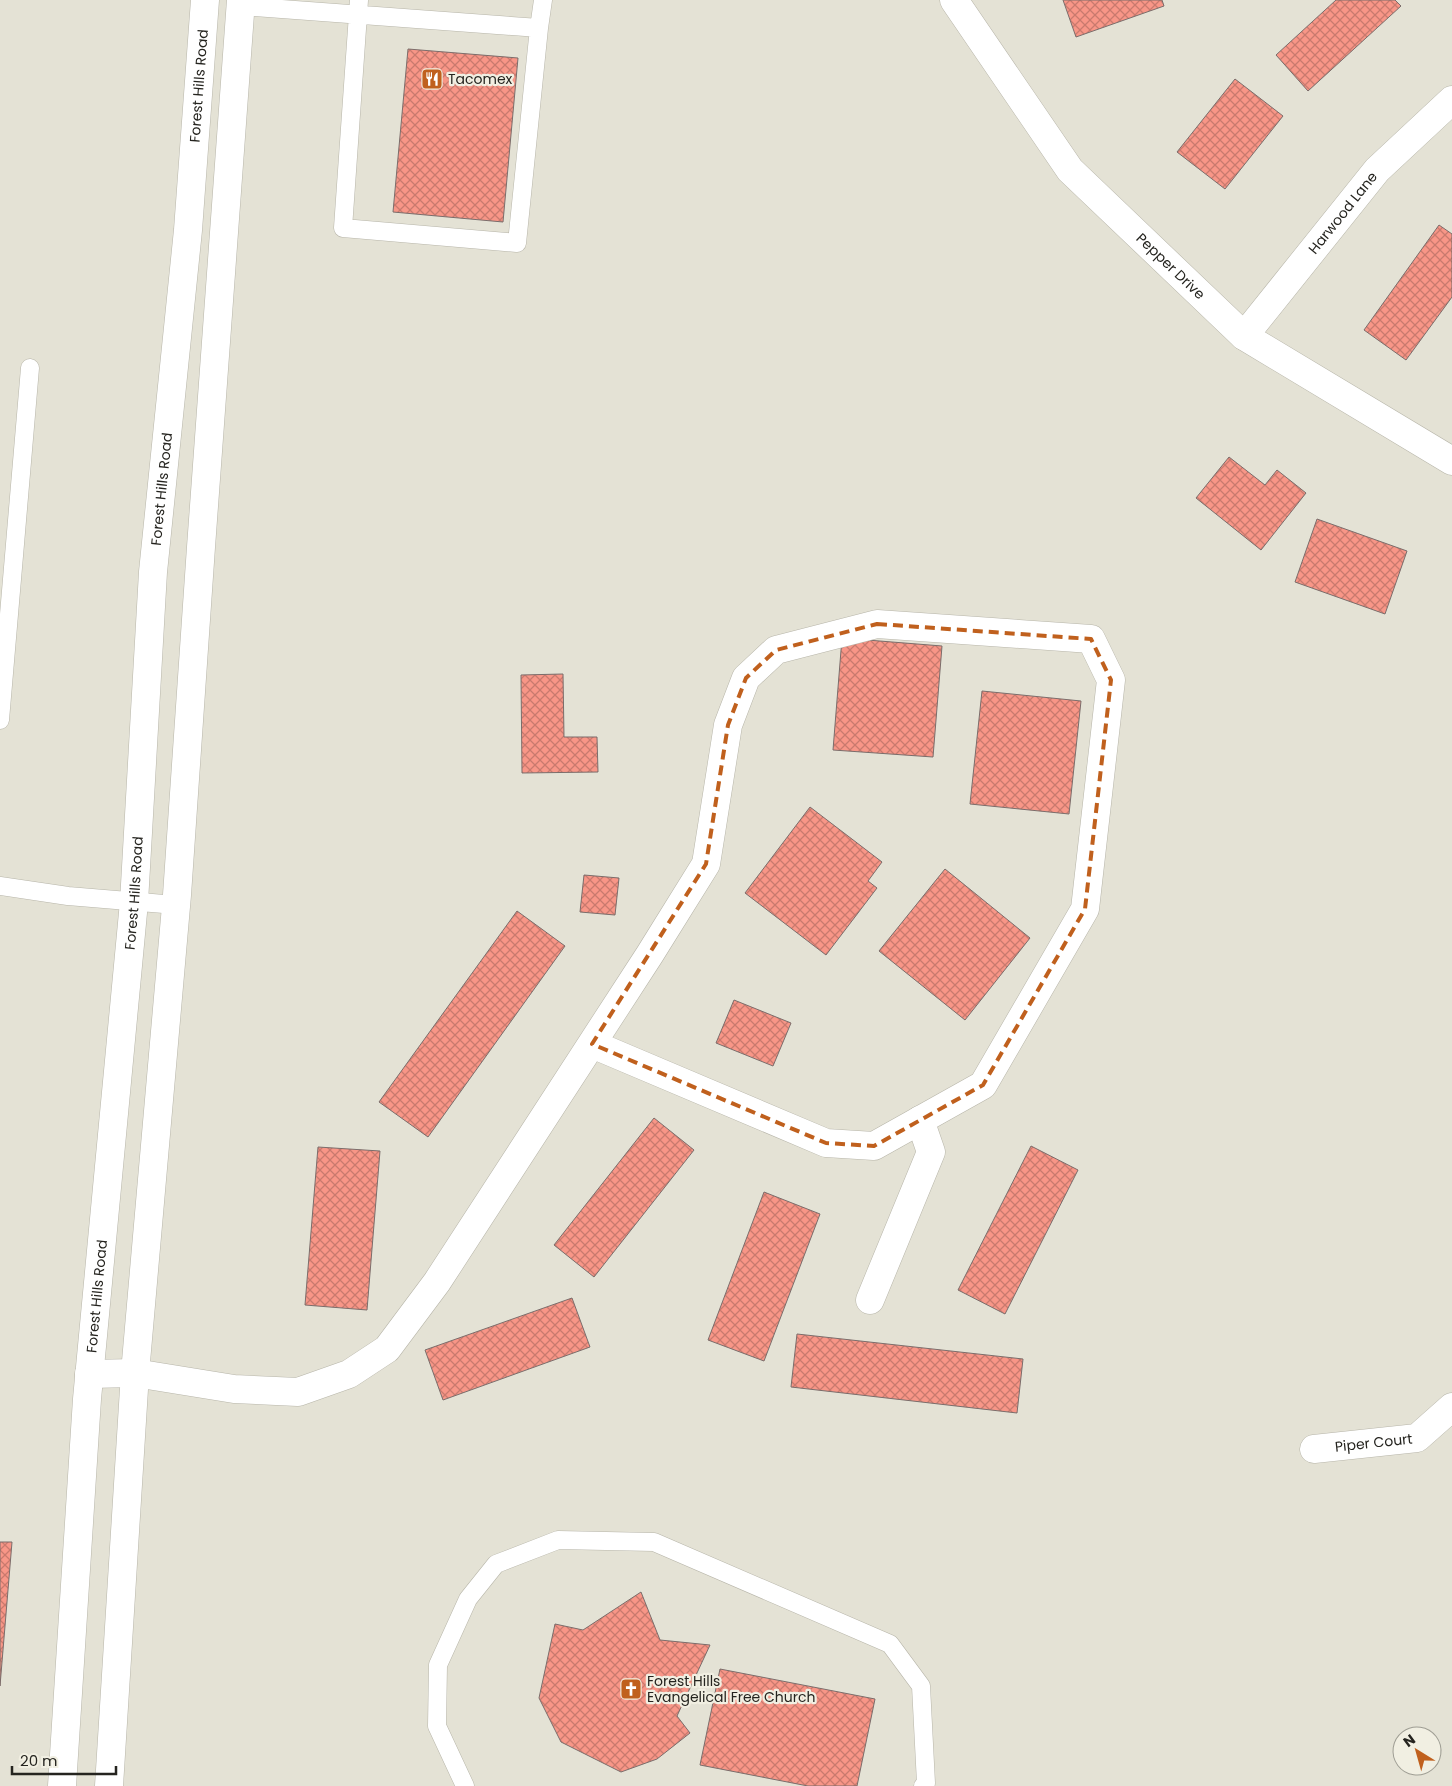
<svg xmlns="http://www.w3.org/2000/svg" width="1452" height="1786" font-family="Poppins,sans-serif">
  <style>
    .building { fill: url(#building-cross-hatch); stroke: #7b6d6b }
    .lines { fill: none; stroke-linecap: round; stroke-linejoin: round }
    .lane-casing { stroke: #b7b5a9; stroke-width: 19 }
    .street-casing { stroke: #b7b5a9; stroke-width: 29 }
    .secondary-casing { stroke: #b7b5a9; stroke-width: 29 }
    .lane { stroke: #fff; stroke-width: 18 }
    .street { stroke: #fff; stroke-width: 28 }
    .secondary { stroke: #fff; stroke-width: 28 }
    .marked { fill: none; stroke: #c0601d; stroke-width: 4; stroke-dasharray: 10 6; stroke-linejoin: round }
    .labels { text-anchor: middle; stroke-width: 4.5; stroke-linejoin: round; paint-order: stroke }
    .poi-label { font-size: 14px; fill: #25241f; stroke: #f1efe2; text-anchor: start }
    .street-label { font-size: 14px; fill: #25241f; stroke: #f1efe2 }
  </style>
  <defs>
    <pattern id="building-cross-hatch" width="8" height="8" patternUnits="userSpaceOnUse" patternTransform="scale(1.25)"><rect width="8" height="8" fill="#f89687"/><path d="M0 0l8 8M0 8l8-8" fill="none" stroke="#c97a6e"/></pattern>
  </defs>
  <rect width="100%" height="100%" fill="#e4e2d5"/>
  <path class="building" d="M1063,0h99l2,6 -88,31z
    M1336,0h59l6,6 -93,85 -32,-36z
    M408,49l110,9 -15,164 -110,-10z
    M1235,79l48,37 -58,73 -48,-37z
    M1439,225l13,9v63l-46,63 -42,-30z
    M1229,457l36,28 12,-15 29,23 -45,57 -65,-52z
    M1317,519l90,32 -22,63 -90,-32z
    M842,638l100,8 -9,111 -100,-7z
    M563,674l1,63h33l1,35 -76,1 -1,-98z
    M982,691l99,10 -12,113 -99,-10z
    M810,807l72,55 -14,19 9,7 -51,67 -81,-62z
    M945,869l85,69 -65,82 -86,-69z
    M584,875l35,3 -4,37 -35,-3z
    M517,911l48,35 -137,191 -49,-35z
    M734,1000l57,23 -18,43 -57,-23z
    M654,1118l40,32 -100,127 -40,-32z
    M1031,1146l47,24 -73,144 -47,-24z
    M318,1147l62,4 -13,159 -62,-5z
    M764,1192l56,22 -56,147 -56,-21z
    M572,1298l18,49 -147,53 -18,-50z
    M797,1334l226,25 -6,54 -226,-26z
    M0,1542h12l-12,144z
    M641,1592l19,48 50,5 -33,71 13,17 -33,26 -36,13 -60,-30 -22,-44 16,-74 28,6z
    M720,1669l155,30 -18,87h-49l-108,-21z"/>
  <g class="lines">
    <g class="lane-casing">
      <path id="lane" d="M359,0l-16,228 174,15 22,-215
        M241,6l298,22 4,-28
        M0,720l30,-352
        M0,886l68,10 108,9
        M465,1786l-28,-60 1,-61 30,-66 28,-35 62,-24 96,2 236,102 31,42 5,97 -3,3"/>
    </g>
    <g class="street-casing">
      <g id="street">
        <path id="s1" d="M1244,336l133,-166 75,-70"/>
        <path d="M870,1300l61,-148 -11,-32"/>
        <path d="M89,1374l46,-1 99,16 64,3 51,-18 38,-25 50,-67 213,-328 56,-90 22,-139 18,-47 30,-28 101,-26 214,15 20,41 -26,229 -102,176 -109,61 -48,-3 -234,-99"/>
        <path id="s2" d="M1314,1449l103,-11 35,-31"/>
      </g>
    </g>
    <g class="secondary-casing">
      <g id="secondary">
        <path id="s3" d="M954,0l116,170 174,166 208,125"/>
        <path id="s4" d="M62,1786l25,-387 47,-497 19,-330 35,-342 17,-230"/>
        <path d="M109,1786l26,-413 42,-478 24,-348 40,-547"/>
      </g>
    </g>
    <use href="#lane" class="lane"/>
    <use href="#street" class="street"/>
    <use href="#secondary" class="secondary"/>
  </g>
  <path class="marked" d="M877,624l214,15 20,41 -26,229 -102,176 -109,61 -48,-3 -234,-99 114,-180 22,-139 18,-47 30,-28z"/>
  <defs>
    <g id="restaurant-square" transform="scale(1.125)"><rect x="-9" y="-9" width="18" height="18" rx="4" fill="#c0601d" stroke="#f1efe2"/><path d="M-5-6h1v4h1v-4h1v4h1v-4h1v5L-1.5 .5V6h-2V.5L-5-1ZM5-6V6H3V1.5H1.5Q1.5-4 5-6Z" fill="#fff"/></g>
    <g id="church-square" transform="scale(1.125)"><rect x="-9" y="-9" width="18" height="18" rx="4" fill="#c0601d" stroke="#f1efe2"/><path d="M-1.2-6h2.4v3.5h3.3v2.4h-3.3V6h-2.4V-.1h-3.3v-2.4h3.3Z" fill="#fff"/></g>
  </defs>
  <g fill-rule="evenodd">
    <use href="#restaurant-square" x="432" y="79"/>
    <use href="#church-square" x="631" y="1689"/>
  </g>
  <g class="labels">
    <g class="poi-label">
      <text x="448" y="84">Tacomex</text>
      <text x="647" y="1686">Forest Hills<tspan x="647" dy="16">Evangelical Free Church</tspan></text>
    </g>
    <g class="street-label">
      <text dy="5" stroke="none"><textPath href="#s4" startOffset="1706">Forest Hills Road</textPath></text>
      <text dy="5" stroke="none"><textPath href="#s1" startOffset="158">Harwood Lane</textPath></text>
      <text dy="5" stroke="none"><textPath href="#s3" startOffset="345">Pepper Drive</textPath></text>
      <text dy="5" stroke="none"><textPath href="#s4" startOffset="1301">Forest Hills Road</textPath></text>
      <text dy="5" stroke="none"><textPath href="#s4" startOffset="896">Forest Hills Road</textPath></text>
      <text dy="5" stroke="none"><textPath href="#s4" startOffset="491">Forest Hills Road</textPath></text>
      <text dy="5" stroke="none"><textPath href="#s2" startOffset="60">Piper Court</textPath></text>
    </g>
  </g>
  <g transform="translate(1417 1751) rotate(323)"><circle r="24" fill="#f1efe2" stroke="#9f9e94"/>
  <path d="M0-4L9 19L0 12L-9 19Z" fill="#c0601d"/>
  <text y="-8" font-size="14" font-weight="bold" text-anchor="middle" fill="#25241f">N</text>
  </g>
  <path d="M12 1766v8h104v-8" fill="none" stroke="#25241f" stroke-width="2.5"/>
  <text x="20" y="1766" font-size="15" fill="#25241f" stroke="#f1efe2" stroke-width="4" paint-order="stroke">20 m</text>
</svg>
